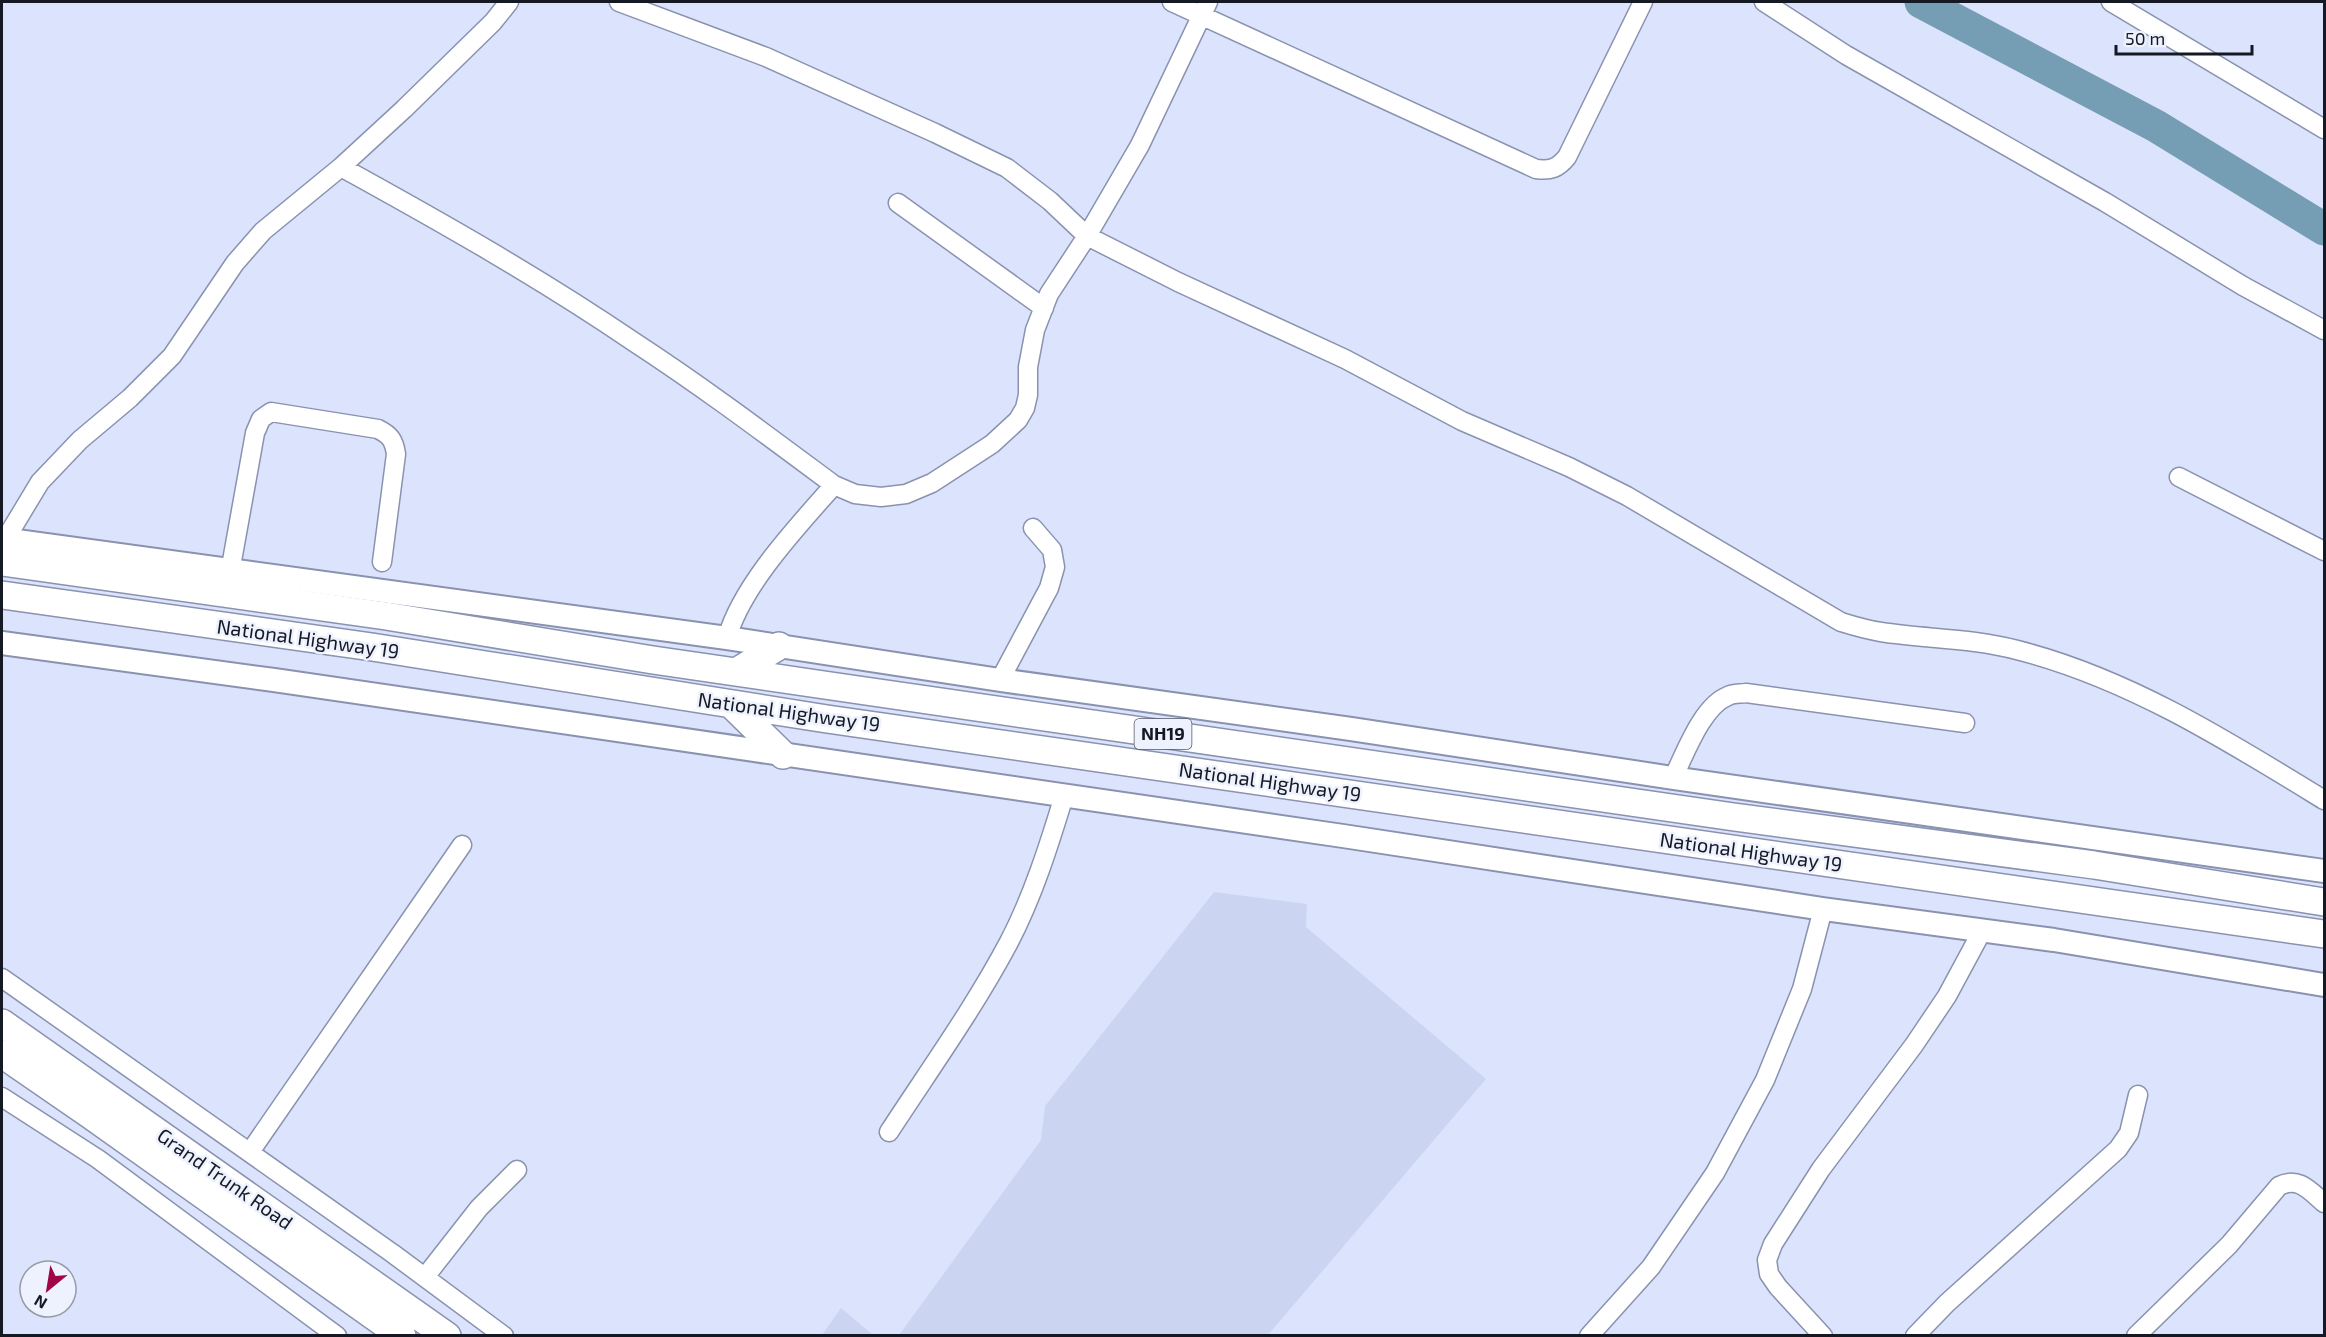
<svg xmlns="http://www.w3.org/2000/svg" width="2326" height="1337" font-family="'Exo 2',sans-serif">
  <style>
    .built { fill: #cbd5f2 }
    .lines { fill: none; stroke-linecap: round; stroke-linejoin: round }
    .river { stroke: #759db3; stroke-width: 33 }
    .minor-casing { stroke: #8992af; stroke-width: 21 }
    .major-casing { stroke: #8992af; stroke-width: 26 }
    .highway-casing { stroke: #8992af; stroke-width: 30 }
    .minor { stroke: #fff; stroke-width: 18 }
    .major { stroke: #fff; stroke-width: 22 }
    .highway { stroke: #fff; stroke-width: 27 }
    .labels { text-anchor: middle; stroke-width: 5; stroke-linejoin: round; paint-order: stroke }
    .shield { fill: #edf2fe; stroke: #565a65; stroke-width: 1.5 }
    .shield-label { font-size: 18px; font-weight: bold; fill: #151923 }
    .street-label { font-size: 20px; fill: #151923; stroke: #edf2fe }
  </style>
  <rect width="100%" height="100%" fill="#dce4fd"/>
  <path class="built" d="M1214,892l93,12 -1,23 180,152 -218,256h-369l142,-195 4,-34z
    M841,1308l32,27h-51z"/>
  <g class="lines">
    <path class="river" d="M1921,2l235,124 168,103"/>
    <g class="minor-casing">
      <path id="minor" d="M619,2l147,55 169,76 72,35 43,33 37,35 91,46 167,77 117,62 107,46 58,29 214,126c13,4 27,8 40,10 45,7 91,6 136,18 111,28 211,91 307,150
        M1172,2l364,167c15,2 22,-1 31,-12l76,-155
        M1764,2l82,53 259,147 138,84 81,44
        M2111,2l213,127
        M341,167c100,55 199,111 293,175 69,45 134,94 200,143l21,9 26,3 25,-3 26,-11 60,-39 26,-24 7,-12 3,-13v-28l7,-37 14,-36 38,-58 53,-91 68,-143
        M898,203l146,105
        M2179,477l145,74
        M5,540l35,-58 40,-42 50,-42 42,-42 63,-93 28,-32 78,-64 63,-58 89,-87 16,-20
        M230,572l25,-139 6,-14 10,-7 107,17c12,6 16,11 18,25l-14,108
        M727,638c15,-53 70,-111 107,-153
        M1000,680l49,-92 6,-21 -3,-17 -19,-22
        M1673,778c12,-24 29,-72 55,-82 5,-3 12,-2 18,-3l219,30
        M2,978l390,275 112,83
        M2,1097l96,62 239,177
        M889,1132c41,-63 85,-124 120,-190 24,-46 40,-97 55,-146
        M250,1152l212,-307
        M425,1277l54,-69 38,-38
        M1589,1336l62,-69 64,-94 50,-93 37,-91 21,-80
        M1823,1336l-45,-49 -9,-13 -2,-14 6,-16 48,-75 93,-124 33,-49 35,-65
        M1915,1336l32,-33 171,-154 11,-16 9,-38
        M2136,1336l93,-91 50,-59c20,-10 31,5 45,17"/>
    </g>
    <g class="major-casing">
      <path id="major" d="M2,539l725,99 273,42 351,49 322,49 651,93
        M2,643l272,37 1069,156 480,73 231,31 270,45"/>
    </g>
    <g class="highway-casing">
      <path id="highway" d="M2,562l384,54 267,44 178,26 903,131 360,48 230,37
        M2,595l370,52 455,72 1497,215
        M736,672l43,-26
        M731,704l52,51
        M2,1023l445,313
        M2,1054l87,60 313,222"/>
    </g>
    <use href="#minor" class="minor"/>
    <use href="#major" class="major"/>
    <use href="#highway" class="highway"/>
  </g>
  <g class="labels">
    <rect class="shield" x="1134.5" y="719" width="57" height="30" rx="4.5"/>
    <g class="shield-label">
      <text x="1163" y="740">NH19</text>
    </g>
    <g class="street-label">
      <text transform="translate(308 639) rotate(8)" y="7">National Highway 19</text>
      <text transform="translate(789 712) rotate(8)" y="7">National Highway 19</text>
      <text transform="translate(1270 782) rotate(8)" y="7">National Highway 19</text>
      <text transform="translate(1751 852) rotate(8)" y="7">National Highway 19</text>
      <text transform="translate(225 1179) rotate(35)" y="7">Grand Trunk Road</text>
    </g>
  </g>
  <rect width="2326" height="1337" fill="none" stroke="#151923" stroke-width="6"/>
  <g transform="translate(48 1289) rotate(210)"><circle r="28" fill="#edf2fe" stroke="#979ba6" stroke-width="1.5"/>
  <path d="M0-4.5L10 22L0 15L-10 22Z" fill="#a00548"/>
  <text y="-9" font-size="16" font-weight="bold" text-anchor="middle" fill="#151923">N</text>
  </g>
  <path d="M2116 45v9h136v-9" fill="none" stroke="#151923" stroke-width="3"/>
  <text x="2125" y="45" font-size="18" fill="#151923" stroke="#edf2fe" stroke-width="4.5" paint-order="stroke">50 m</text>
</svg>
